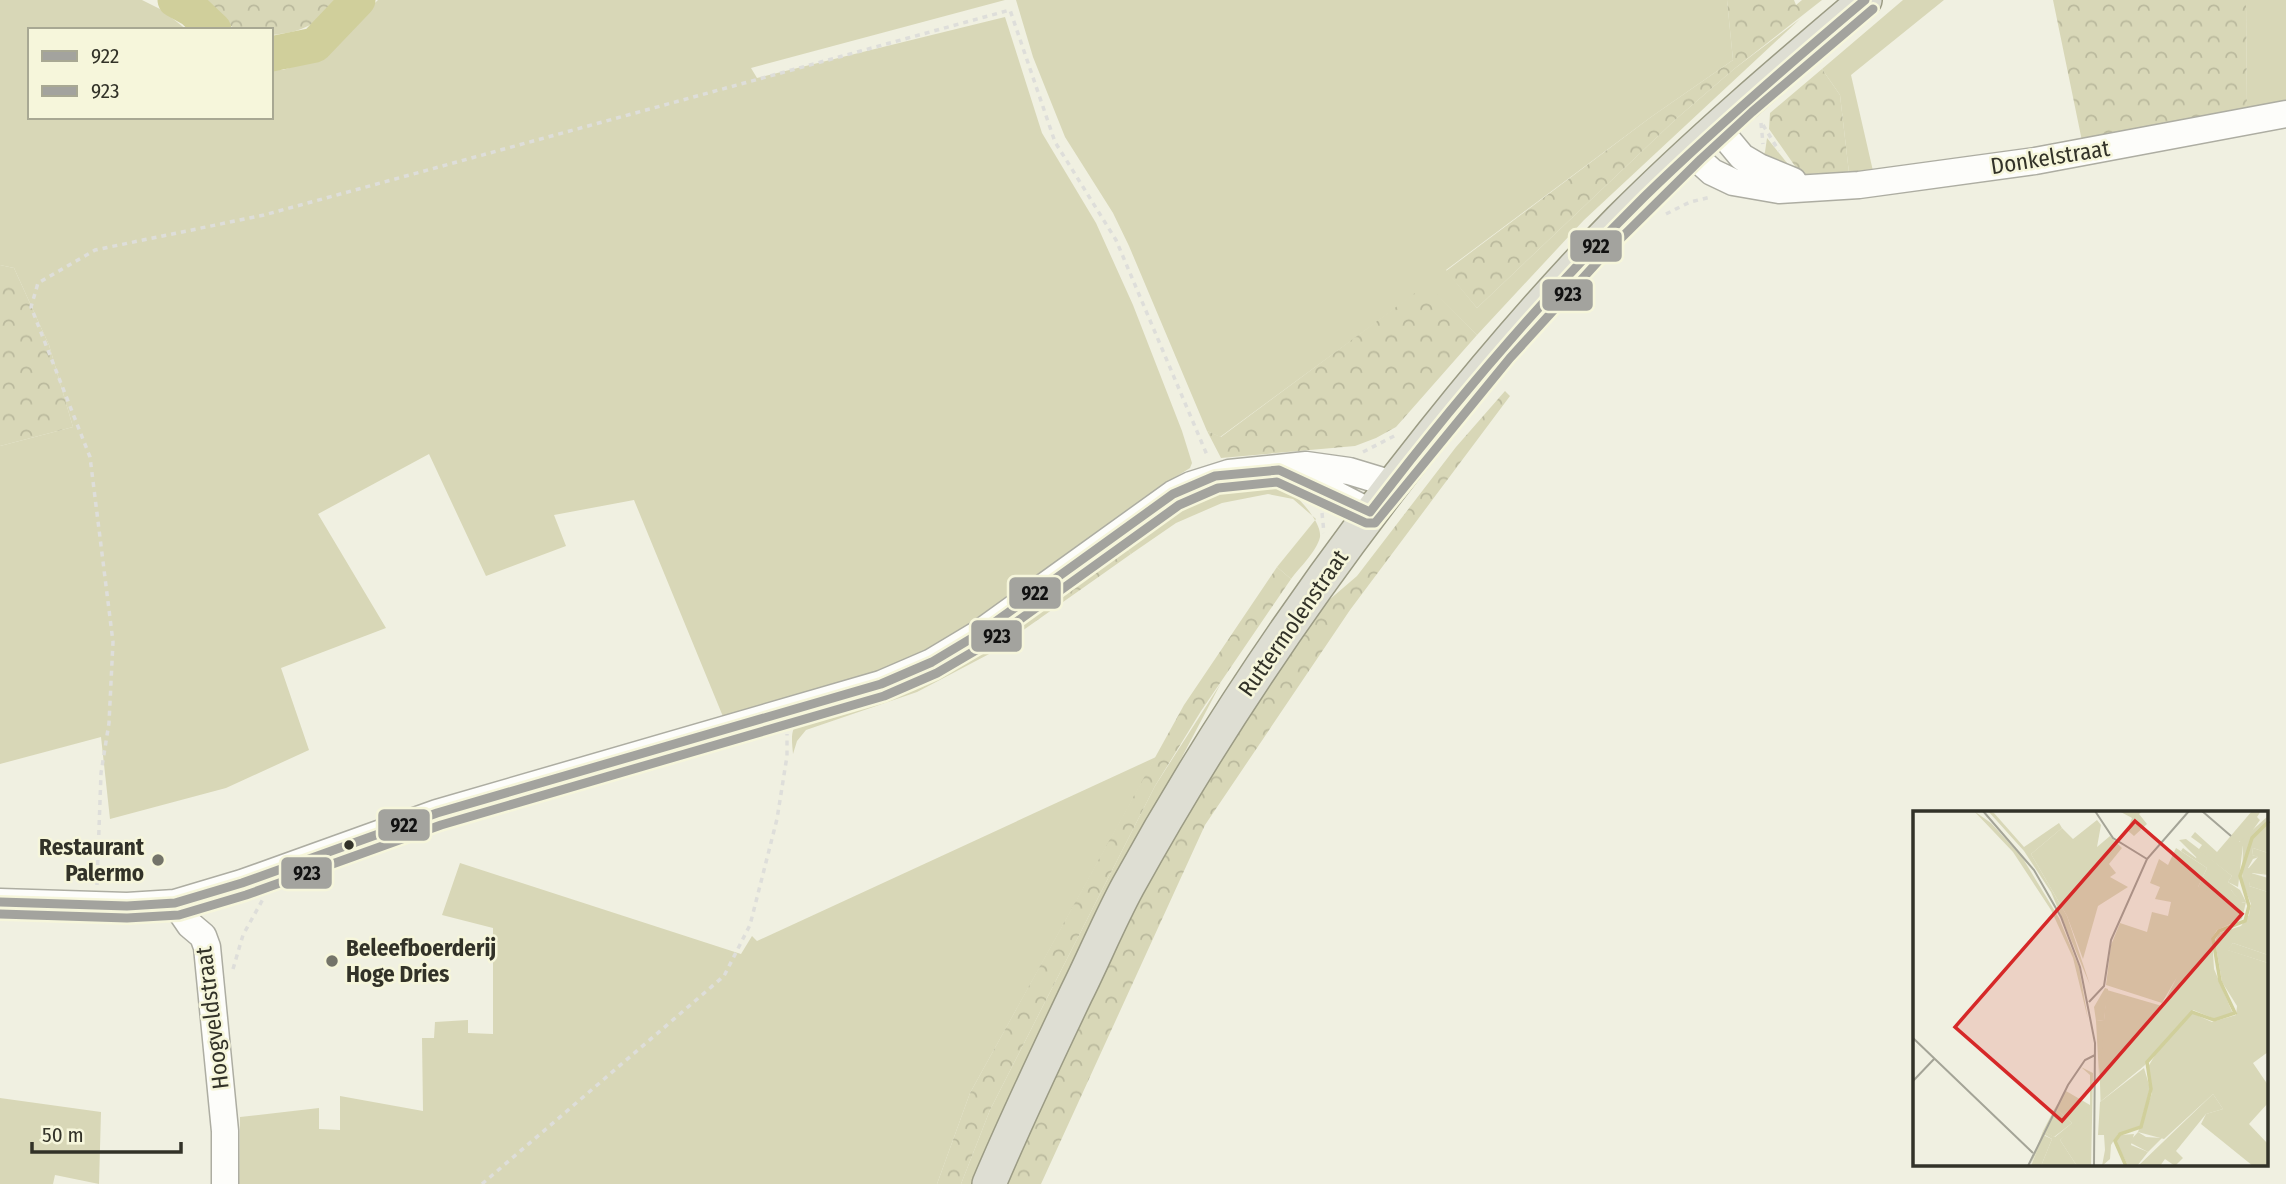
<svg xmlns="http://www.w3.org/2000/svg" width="2286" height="1184" font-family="'Fira Sans Condensed',sans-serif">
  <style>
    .grass { fill: #d8d7b7 }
    .forest { fill: url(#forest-crowns) }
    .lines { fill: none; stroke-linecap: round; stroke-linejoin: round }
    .river { stroke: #d0cf9b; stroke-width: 35 }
    .minor-casing { stroke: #adada2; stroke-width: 29 }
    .major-casing { stroke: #9b9b84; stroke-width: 36 }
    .path { stroke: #dededa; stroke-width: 3.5; stroke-dasharray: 5 5; stroke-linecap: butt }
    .minor { stroke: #fdfdfa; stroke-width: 26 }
    .major { stroke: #deded3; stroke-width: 33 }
    .bus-1-casing { stroke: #f6f6db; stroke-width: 14 }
    .bus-2-casing { stroke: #f6f6db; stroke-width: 14 }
    .bus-1 { stroke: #a3a39e; stroke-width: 9 }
    .bus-2 { stroke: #a3a39e; stroke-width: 9 }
    .bus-dot { fill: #323228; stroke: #f6f6db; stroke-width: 2.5 }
    .poi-dot { fill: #747469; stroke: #f6f6db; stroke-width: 2.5 }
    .labels { text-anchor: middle; stroke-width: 5; stroke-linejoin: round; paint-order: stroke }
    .street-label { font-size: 23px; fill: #323228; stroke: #f6f6db }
    .poi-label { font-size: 23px; font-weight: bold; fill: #323228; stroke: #f6f6db; text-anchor: end }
    .inset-river { fill: none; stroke: #d0cf9b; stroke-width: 3.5 }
    .inset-road { fill: none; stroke: #a4a497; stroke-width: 2 }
    .view { fill: #d62828; fill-opacity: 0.15; stroke: #d62828; stroke-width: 3.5 }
    .inset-edge { fill: none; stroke: #323228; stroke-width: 3.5 }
    .line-badge { stroke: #f6f6db; stroke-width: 2.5 }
    .pale-badge-label { font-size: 19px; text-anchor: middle; font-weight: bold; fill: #111 }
  </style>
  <defs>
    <pattern id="forest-crowns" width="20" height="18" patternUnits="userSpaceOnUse" patternTransform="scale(1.75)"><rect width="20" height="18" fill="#d8d7b7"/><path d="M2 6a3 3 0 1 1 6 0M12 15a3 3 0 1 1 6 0" fill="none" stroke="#bab99d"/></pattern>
  </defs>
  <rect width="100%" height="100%" fill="#f0f0e1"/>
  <path class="grass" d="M0,0h142l20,10 25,20h-157v87h241v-47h12l36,-12 59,-58h627l-254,68 6,10 248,-61 37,116 54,90 37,82 49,126 10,32 -2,5c-94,56 -173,136 -270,188 -60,32 -131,44 -196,63l-90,-219 -80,15 12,31 -80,30 -57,-122 -111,60 68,114 -105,40 28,82 -83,38 -116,31 -9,-82 -101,27v-318l73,-19 -24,-82 -35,-77 -14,-3z
    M1016,0h711l6,60 -82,57 -205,153 31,38 199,-189 58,-50 66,-50 -216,201 -107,115 -50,-50 -207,152 -13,-6 -78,-185 -16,-33 -48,-76 -32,-80z
    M1903,0h41l-93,75 22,96 -24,2 -9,-78 -18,-26z
    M2246,0h40v105l-39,7z
    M1767,138l29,36 -35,-13 4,-9z
    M1264,484c5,0 12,-1 16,1 14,6 42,36 40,52 -3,14 -20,30 -29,42l-14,-12 39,-48 -23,-20 -25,-5 -46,9 -46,20 -45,31 -9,-13c55,-36 75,-51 142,-57z
    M984,642l7,11 -74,39 -111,38 -9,11 -4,13c-1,-14 -4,-26 9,-36z
    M1221,683l-170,323 -79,178h-11l29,-74 165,-324z
    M1156,757l-186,336 -33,91h-698l1,-67 79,-9v21l21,1v-34l83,15 -1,-73h12l1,-16 33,-2v13l25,1v-106l-51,-13 18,-52 281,91 11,-18 5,5z
    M0,1098l101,14 -2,72 -44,-9 -2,9h-53z"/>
  <path class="forest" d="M192,0h147c-22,24 -35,32 -68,35v-5h-34z
    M1727,0h67l2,5 6,-5h20l-88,69 -58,50 -199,189 -31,-37 205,-154 82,-57z
    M2053,0h193l1,112 -165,29z
    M1822,69l18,26 9,78 -43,1 -9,-5 -28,-40 1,-16z
    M0,265l14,3 35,77 24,82 -73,19z
    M1427,284l50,51 -81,92 -20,11 -21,8 -134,12 -14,-27 14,6z
    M1505,391l5,5 -160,214 -145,215 -164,359h-35l23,-59 115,-233 88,-154 90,-132 35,-30 99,-129z
    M1122,541l9,13 -140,99 -7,-11z
    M1277,567l14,12 -90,132 -46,75 -165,324 -29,74h-24l33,-91 214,-388z"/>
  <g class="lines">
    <path class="river" d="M175,0l18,10 21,20
      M271,54l44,-9 43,-45"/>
    <g class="minor-casing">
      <path id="minor" d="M1717,127l25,30 17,10 34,14
        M1691,153l21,19 21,10 46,8 80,-5 176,-24 251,-47
        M1284,472l49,21 37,19
        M0,902l127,4 48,-3 67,-20 195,-70 444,-129 51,-22 45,-27 196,-141 18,-9 38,-12 77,-8 43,6 43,13
        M175,903l15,22 13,11 4,11 18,184v53"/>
    </g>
    <g class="major-casing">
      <path id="major" d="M989,1184c27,-64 57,-127 87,-190 18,-36 33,-73 52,-108 88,-160 191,-310 305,-453 59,-74 121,-146 187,-213 78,-78 161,-149 245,-220"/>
    </g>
    <path class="path" d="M1761,123l2,21
      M1763,125l16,26
      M1666,214l24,-12 21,-5
      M1363,452l33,-17
      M1322,513l2,20
      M97,885l4,-112 8,-50 4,-81 -23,-185 -59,-150 7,-24 57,-33 169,-35 746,-205 45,132 61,98 91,215
      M233,969l10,-34 20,-36
      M482,1184l242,-208 26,-51 27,-106 10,-63v-22"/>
    <use href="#minor" class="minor"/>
    <use href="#major" class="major"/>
    <g class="bus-1-casing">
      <path id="bus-1" d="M0,902l127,4 48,-3 67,-20 195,-70 444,-129 51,-22 45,-27 196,-141 42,-18 64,-6 91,42c85,-111 175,-217 274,-315 71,-69 145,-133 221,-197"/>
    </g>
    <g class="bus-2-casing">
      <path id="bus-2" d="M0,914l127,4 52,-3 67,-20 195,-70 443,-129 53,-23 46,-27 196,-141 39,-17 59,-6 89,41h9l135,-165 93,-102 98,-97 51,-47 121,-103"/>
    </g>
    <use href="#bus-1" class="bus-1"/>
    <use href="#bus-2" class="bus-2"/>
  </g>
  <circle class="bus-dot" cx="349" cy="845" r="6"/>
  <g class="poi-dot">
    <circle cx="158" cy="860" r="7"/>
    <circle cx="332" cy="961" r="7"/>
  </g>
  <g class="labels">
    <g class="street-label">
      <text transform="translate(2050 157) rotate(-9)" y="8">Donkelstraat</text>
      <text transform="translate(1293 623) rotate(-55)" y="8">Ruttermolenstraat</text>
      <text transform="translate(212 1018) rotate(-97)" y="8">Hoogveldstraat</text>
    </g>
    <g class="poi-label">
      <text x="144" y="855">Restaurant<tspan x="144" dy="26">Palermo</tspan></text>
      <text x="346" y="956" text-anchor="start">Beleefboerderij<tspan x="346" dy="26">Hoge Dries</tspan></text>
    </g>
  </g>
  <g transform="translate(1913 811)">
    <rect width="355" height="355" fill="#f0f0e1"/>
    <path d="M206,0h24l-4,3 8,10 -13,12 -7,-6 5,-12zM339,0h9l-4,6 3,3 -15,21h-6l4,4 -5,42 -10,-5 4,-6 -31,-24 -4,6 -18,-18 7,-1 13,10 3,-4 -11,-8 4,-5 22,20zM184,9l4,5 -4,22 13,-11 12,12 -13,16 7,9 -6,4 18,10 -30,19 -15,53 -16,-43 -36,-62 31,-26 11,11zM263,37l31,20 -9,19 33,3 11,13 4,-1 -4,17 -25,11 -5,8 2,31 19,45 -18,5 -22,-9 -48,55 -22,17 -23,-16 -1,9 -3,-54 8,-1 3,-30 55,16 15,-29 -15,26 -56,-18 5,-40 9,-22 27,9 5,-20 16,4 3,-14 -16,-3 5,-12 -10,-4 9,-24 9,6zM340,37l15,5v22l-20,-6 10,-12 -6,-2zM338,62l17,5v14l-19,-6zM320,132l35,12v8l-41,-13zM168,256l12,6 -2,93h-14l-17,-26 30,-35v-30zM231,257l6,20 -10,38 -22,8 -7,11 -1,14 -8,7 3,-16 -1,-15h-6l2,-33zM300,283l10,15 -17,5 -30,37 7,7 -8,8 -10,-7 -5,7h-22zM142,297l17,15 -18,14 -11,-6zM225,321l8,5 16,1 -14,14 -19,-10zM130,324l9,4 -11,27h-10z" fill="#d8d7b7"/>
    <path d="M61,0l17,12 31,34 37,61 20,49 9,52 -15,-61 -22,-48 -38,-58zM75,0l6,2 30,34 35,-24 3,5 -31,26 36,62 23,69 -39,-93 -27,-41zM355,5v37l-15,-5 -1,7 7,2 -6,2 -5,9 20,7 -16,-2 -3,13 19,6v63l-35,-12 -5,7 40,13v89l-15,11 15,22v18l-19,21 19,20v22h-15l-52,-42 5,-10 17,-5 -10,-15 -49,45 -26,-7 14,-39 -4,-26 7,-12 37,-42 20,9 24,-7 1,-9 -15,-24 -7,-41 4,-8 22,-7 8,-11 2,-11 -9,-22 1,-36 -6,-2zM270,37l13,10 5,-7 31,25 -4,6 12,8 6,12 -5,1 -10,-13 -14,4 -19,-7 9,-19 -26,-17zM192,177l3,1 -4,31 -8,1 -2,-14zM185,212h6l-3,43 22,15 6,-5 -3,-5 5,3 14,-9 -45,37 1,13zM153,280l24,14v7l-30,28 17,26h-36l11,-27 -7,-4 -15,31 13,-35 12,6 17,-14 -17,-15zM221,323l-3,11 17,7 -11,14h-9l-12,-25 4,-6z" fill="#d8d7b7"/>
    <path class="inset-river" d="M213,355l-11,-25 5,-7 21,-7 10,-38 -4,-27 45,-50 22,8 21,-7 -15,-32 -7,-42 6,-8 26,-10 4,-15 -9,-30 12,-38 17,-17"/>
    <path class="inset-road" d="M70,0l51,59 27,47 19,50 15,76 -1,123M182,0l18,27 34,21M289,0l29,25M176,191l15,-16 7,-46 36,-81 42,-48M0,227l120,115M0,270l22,-23M115,355l40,-81 17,-25 10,-5"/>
    <path class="view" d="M222,10l107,93 -180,207 -107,-94z"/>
    <rect width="355" height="355" class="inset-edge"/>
  </g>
  <g class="line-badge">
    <rect x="1569" y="229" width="54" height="34" rx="7" fill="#a3a39e"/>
    <rect x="1541" y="278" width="53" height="34" rx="7" fill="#a3a39e"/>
    <rect x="1008" y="576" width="54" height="34" rx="7" fill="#a3a39e"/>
    <rect x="970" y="619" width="53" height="34" rx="7" fill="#a3a39e"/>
    <rect x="377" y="808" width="54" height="34" rx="7" fill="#a3a39e"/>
    <rect x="280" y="856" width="53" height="34" rx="7" fill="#a3a39e"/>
  </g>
  <g class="pale-badge-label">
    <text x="1596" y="253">922</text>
    <text x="1568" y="301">923</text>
    <text x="1035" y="600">922</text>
    <text x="997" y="643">923</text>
    <text x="404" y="832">922</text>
    <text x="307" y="880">923</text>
  </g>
  <rect x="28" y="28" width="245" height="91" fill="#f6f6db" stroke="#a8a893" stroke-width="2"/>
  <rect x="42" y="51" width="35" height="10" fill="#a3a39e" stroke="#a8a893" stroke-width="2"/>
  <text x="91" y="63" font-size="21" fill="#323228">922</text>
  <rect x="42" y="86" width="35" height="10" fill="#a3a39e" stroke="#a8a893" stroke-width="2"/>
  <text x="91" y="98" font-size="21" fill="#323228">923</text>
  <path d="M32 1142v10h149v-10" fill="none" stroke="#323228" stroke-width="3.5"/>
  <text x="42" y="1142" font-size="21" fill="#323228" stroke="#f6f6db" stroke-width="5" paint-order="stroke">50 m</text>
</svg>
